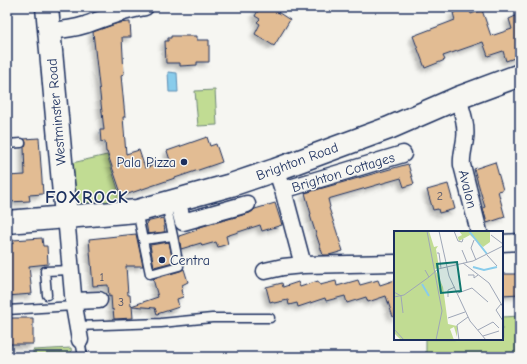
<svg xmlns="http://www.w3.org/2000/svg" width="527" height="364" font-family="'Comic Neue',sans-serif">
  <style>
    .green { fill: #c1dc93; stroke: #6e8678 }
    .water { fill: #89cceb; stroke: #5d8db3 }
    .building { fill: #e2bc93; stroke: #1b2f5e; filter: url(#shadow) }
    .lines { fill: none; stroke-linecap: round; stroke-linejoin: round }
    .lane-casing { stroke: #1b2f5e; stroke-width: 11 }
    .street-casing { stroke: #1b2f5e; stroke-width: 19 }
    .secondary-casing { stroke: #1b2f5e; stroke-width: 25 }
    .lane { stroke: #f6f6f2; stroke-width: 8 }
    .street { stroke: #f6f6f2; stroke-width: 16 }
    .secondary { stroke: #f6f6f2; stroke-width: 22 }
    .poi-dot { fill: #1b2f5e; stroke: #f6f6f2; stroke-width: 1.5 }
    .labels { text-anchor: middle; stroke-width: 3; stroke-linejoin: round; paint-order: stroke }
    .number-label { font-size: 12px; fill: #4d526b }
    .street-label { font-size: 14px; fill: #1b2f5e; stroke: #f6f6f2 }
    .poi-label { font-size: 14px; fill: #1b2f5e; stroke: #f6f6f2; text-anchor: end }
    .district-label { font-size: 18px; font-weight: bold; letter-spacing: 1px; fill: #1b2f5e; stroke: #f6f6f2 }
    .inset-river { fill: none; stroke: #89cceb; stroke-width: 2 }
    .inset-road { fill: none; stroke: #9ea6b7; stroke-width: 1 }
    .view { fill: #0f766e; fill-opacity: 0.15; stroke: #0f766e; stroke-width: 2 }
    .inset-edge { fill: none; stroke: #1b2f5e; stroke-width: 2 }
  </style>
  <defs>
    <filter id="shadow"><feDropShadow dx="-3.5" dy="3.5" stdDeviation="2" flood-color="#0004"/></filter>
  </defs>
  <rect width="100%" height="100%" fill="#f6f6f2"/>
  <filter id="ink" filterUnits="userSpaceOnUse"><feTurbulence type="fractalNoise" baseFrequency=".025" numOctaves="2"/><feDisplacementMap in="SourceGraphic" scale="8" xChannelSelector="R" yChannelSelector="G"/><feConvolveMatrix kernelMatrix="1 2 1 2 8 2 1 2 1" color-interpolation-filters="sRGB"/></filter>
  <g filter="url(#ink)">
    <path class="green" d="M215,90l2,35 -19,1 -3,-35z
      M107,155l15,47 -44,5 -6,-44z
      M520,316v41h-94v-18h76v-22z
      M71,348l1,9h-39v-7z"/>
    <path class="water" d="M168,72l9,1 1,19h-9z"/>
    <path class="building" d="M260,7h10l20,13 -16,26 -19,-12 5,-10 -3,-2 3,-3 -5,-3z
      M469,7l2,7 11,-4 9,26 21,-7 -3,-10 11,-5v42l-14,5 -3,-10 -15,5 -5,-14 -40,14 2,4 -20,8 -12,-32 42,-16 -2,-7z
      M130,22l1,15h-9l2,37 -3,1 4,42h-2l3,37 13,-4 6,18 25,-8 -3,-9 40,-14 3,9 6,-2 6,18 -100,34 -15,-44h-1l-1,-11 -4,1 -1,-12h4l-11,-98 25,-9z
      M171,36h26v4h12v22h-12v3l-17,1v-3h-14l-1,-22h3v-3h3z
      M39,138l4,56 -14,1 1,6 -23,1v-26l18,-1 -1,-28 2,-4 -2,-4z
      M495,162l8,28 -5,1 7,26 -18,6 -4,-15 2,-1 -1,-3 -10,-35z
      M408,164l6,20 -10,3 -3,-9 -73,21 2,8 -1,1 14,43 -14,4h-6l-10,-30 -3,-10 1,-1 -6,-21z
      M448,184l7,25 -16,4 -1,-4 -5,1 -6,-20z
      M275,203l7,22 -20,6 -2,-6 -34,11 2,8 -10,3 -2,-5 -14,4 -1,-3 -20,6 -2,-13 18,-6 -1,-2 54,-15 5,-4z
      M163,218l2,14 -18,2h1l-2,-12z
      M136,234l7,32h-17l2,29h2l1,11 27,-9 -5,-18 27,-8 4,-2 4,13 -6,3 1,4 -2,1 2,7 -6,2 2,8 -22,7 -2,-6 -23,-2 1,12 -19,1 -1,-10 -1,1 -1,-14 -2,1 -1,-12 -15,1 -4,-47z
      M42,238l1,8h4l1,18 -19,2 3,28 -25,2v-52l7,-1 -1,-3z
      M169,242l4,20 -19,5 -4,-22z
      M502,274h18v20l-18,1z
      M358,280l2,5 18,-5 2,5 15,-5v37h-2l-7,-21 -18,6 -2,-5 -19,6 -2,-7 -19,5 -1,-3 -27,9 -1,-4 -8,2 -1,-5 -14,3 -1,-2 -3,1 -4,-15 16,-4 1,4 15,-5 2,5 18,-6 2,4 16,-4 1,5z
      M7,318h26v26h-26z"/>
    <g class="lines">
      <g class="lane-casing">
        <path id="lane" d="M7,144l14,-1
          M137,211l6,29 30,-4 -7,-32
          M143,240l7,34 29,-8 -6,-30
          M47,295l-2,-24 26,-1
          M7,310l67,-4
          M77,326l84,-3 51,-5h58
          M80,340l3,17"/>
      </g>
      <g class="street-casing">
        <path id="street" d="M49,31c12,-1 24,-2 36,-6 20,-7 39,-15 60,-18
          M458,98c4,13 9,27 7,41 -1,9 -4,17 -3,26l17,67
          M280,181l3,9 20,75
          M283,190l120,-36
          M177,200l6,22 64,-18
          M66,216l8,90 6,34
          M502,243l18,-1
          M265,271l18,-4 20,-2 92,-2
          M74,301l25,-1"/>
      </g>
      <g class="secondary-casing">
        <path id="secondary" d="M47,7l19,209
          M7,222l130,-11 94,-26 44,-15 114,-42 69,-30 62,-23"/>
      </g>
      <use href="#lane" class="lane"/>
      <use href="#street" class="street"/>
      <use href="#secondary" class="secondary"/>
    </g>
  </g>
  <g class="poi-dot">
    <circle cx="184" cy="162" r="4"/>
    <circle cx="162" cy="260" r="4"/>
  </g>
  <g class="labels">
    <g class="number-label">
      <text x="440" y="200">2</text>
      <text x="102" y="281">1</text>
      <text x="121" y="306">3</text>
    </g>
    <g class="street-label">
      <text transform="translate(56 112) rotate(-95)" y="5">Westminster Road</text>
      <text transform="translate(297 161) rotate(-20)" y="5">Brighton Road</text>
      <text transform="translate(343 172) rotate(-17)" y="5">Brighton Cottages</text>
      <text transform="translate(468 189) rotate(76)" y="5">Avalon</text>
    </g>
    <g class="poi-label">
      <text x="176" y="167">Pala Pizza</text>
      <text x="170" y="265" text-anchor="start">Centra</text>
    </g>
    <g class="district-label">
      <text x="87" y="203">FOXROCK</text>
    </g>
  </g>
  <g transform="translate(394 231)">
    <rect width="109" height="109" fill="#f6f6f2"/>
    <path d="M0,0h35l5,16 4,-1 -2,3 3,19 -4,1 8,18 5,37 9,2v11l-3,-10 -4,2 4,11h-53l-7,-7zM65,0h31v11l-7,5 -13,-12 -11,6 -2,-6 1,2 4,-2z" fill="#c1dc93"/>
    <path class="inset-river" d="M75,0l18,23M79,36l11,3 13,-3M28,53l7,12"/>
    <path class="inset-road" d="M33,0l15,80 -6,29M45,0l10,45 21,45 16,19M60,0l4,10 4,1 1,-3M97,4l12,9M80,9l-3,8 5,12M68,19l5,12M43,22h2l2,15M93,24l10,11M69,32l26,20 14,24M31,39l4,7 9,-8 35,-8 30,-15M74,44h6v3l4,-3M0,61l7,4 2,17M64,62l14,-5 16,14M0,66l10,-2 25,-18M54,66v-7l7,-3M107,73l-5,6 7,11M54,87l17,-6M0,98l10,11M84,99l15,-8 6,6M89,105l16,-5M65,109l-2,-15 11,-8"/>
    <path class="view" d="M63,31l4,29 -20,2 -4,-29z"/>
    <rect width="109" height="109" class="inset-edge"/>
  </g>
  <rect width="527" height="364" fill="none" stroke="#f6f6f2" stroke-width="24"/>
  <rect x="12" y="12" width="503" height="340" fill="none" stroke="#1b2f5e" stroke-width="1.5" filter="url(#ink)"/>
</svg>
